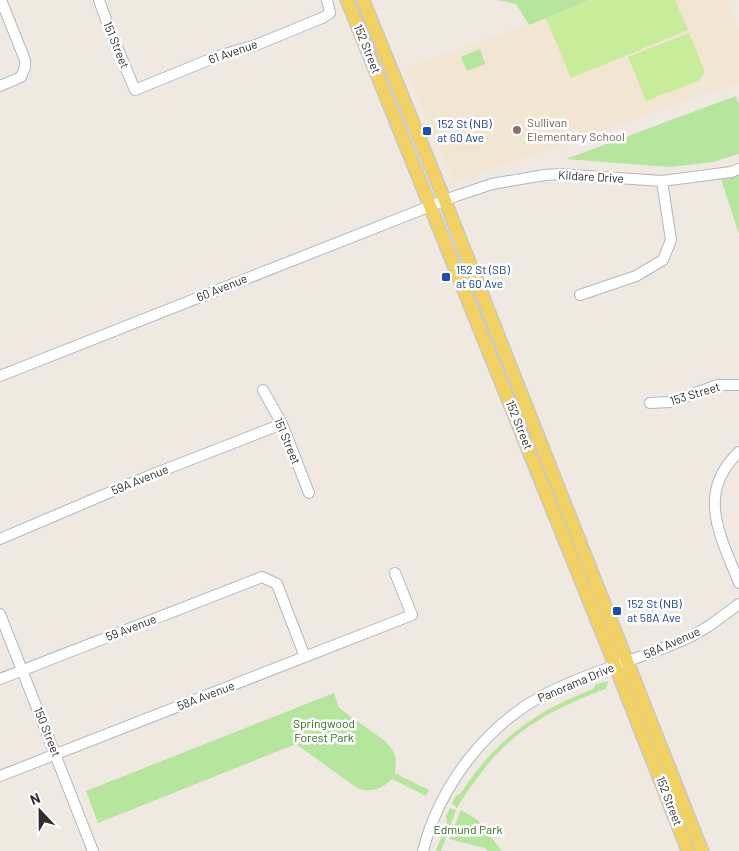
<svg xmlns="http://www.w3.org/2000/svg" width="739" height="851" font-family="Barlow,sans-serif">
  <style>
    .education { fill: #f0e6d1 }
    .green { fill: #b6e59e }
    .pitch { fill: #c9ec9a }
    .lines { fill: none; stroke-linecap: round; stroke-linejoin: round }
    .minor-casing { stroke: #b4b7c1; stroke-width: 12 }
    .major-casing { stroke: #c9c9c9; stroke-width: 15 }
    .minor { stroke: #fff; stroke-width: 10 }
    .major { stroke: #f2d163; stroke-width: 12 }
    .education-dot { fill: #8d6e63; stroke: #fff; stroke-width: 2 }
    .transit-dot { fill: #1a4fb4; stroke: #fff; stroke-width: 2 }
    .labels { text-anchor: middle; stroke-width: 5; stroke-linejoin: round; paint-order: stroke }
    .street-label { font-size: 12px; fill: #2e2e2e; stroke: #fff }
    .education-label { font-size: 12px; fill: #785e54; stroke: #fff; text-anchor: start }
    .transit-label { font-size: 12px; fill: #164399; stroke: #fff; text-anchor: start }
    .park-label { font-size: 12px; fill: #2c6e1b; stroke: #fff }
  </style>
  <rect width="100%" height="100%" fill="#efe9e1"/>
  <path class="education" d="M590,0h137l12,30v53l-285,99 -50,-114 125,-43z"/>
  <path class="green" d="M497,0h93l-61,25 -13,-21z
    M480,49l5,15 -18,7 -6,-14z
    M736,96l3,8v50l-26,8 -43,5 -104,-8z
    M739,173v61l-18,-55z
    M608,681v3l-3,5c-73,28 -106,51 -148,119l-5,-5 4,-7 5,-3c35,-54 73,-81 132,-104l3,-5z
    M334,693l5,15 46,33 7,8 4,9 -1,15 34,17 -3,6 -34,-17c-10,10 -22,14 -35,9l-61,-44 -198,79 -12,-32z
    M450,808l6,2 -15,41h-5l11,-30 -1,-5z
    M461,810l17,10 24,31h-14l-3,-3 -36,-9z"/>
  <path class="pitch" d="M591,0h84l13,30 -117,48 -25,-60z
    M689,33l16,39 -7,9 -52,20 -18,-44z"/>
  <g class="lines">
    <g class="minor-casing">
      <path id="minor" d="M99,0l10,28 26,62 83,-34 38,-11 66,-27 8,-5 -3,-13
        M0,86l21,-9 4,-10v-7l-24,-60
        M580,295l56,-19 27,-16 8,-20 -9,-59
        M0,376l456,-180 36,-12 53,-9 14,-1 103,7 69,-9 8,-3
        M263,390l19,34 27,69
        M650,403l20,-1 48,-17h21
        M739,452c-44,41 -18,85 0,131
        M0,539l141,-60 141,-55
        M0,614l93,237
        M0,679l262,-102 15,7 28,73
        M0,776l412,-161 -17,-42
        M423,851c16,-63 61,-124 119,-155 47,-25 100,-37 148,-59l19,-11 30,-22"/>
    </g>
    <g class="major-casing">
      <path id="major" d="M347,0l264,655 77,196
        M363,0l82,201 257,650"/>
    </g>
    <use href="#minor" class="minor"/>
    <use href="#major" class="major"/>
  </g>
  <circle class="education-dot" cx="517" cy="130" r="5"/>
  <g class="transit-dot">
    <rect x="422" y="126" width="10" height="10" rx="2.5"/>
    <rect x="441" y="272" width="10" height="10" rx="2.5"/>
    <rect x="612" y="606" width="10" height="10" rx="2.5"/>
  </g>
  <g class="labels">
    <g class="street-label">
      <text transform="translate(116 45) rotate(68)" y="4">151 Street</text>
      <text transform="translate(367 49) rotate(68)" y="4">152 Street</text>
      <text transform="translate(233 52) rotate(-19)" y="4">61 Avenue</text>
      <text transform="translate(591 177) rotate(3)" y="4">Kildare Drive</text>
      <text transform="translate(222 288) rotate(-22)" y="4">60 Avenue</text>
      <text transform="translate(695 394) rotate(-17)" y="4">153 Street</text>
      <text transform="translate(519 425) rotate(68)" y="4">152 Street</text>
      <text transform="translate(287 441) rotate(67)" y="4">151 Street</text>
      <text transform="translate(140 480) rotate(-22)" y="4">59A Avenue</text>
      <text transform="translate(131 628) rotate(-21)" y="4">59 Avenue</text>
      <text transform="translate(672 643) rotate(-24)" y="4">58A Avenue</text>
      <text transform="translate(576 683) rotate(-23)" y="4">Panorama Drive</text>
      <text transform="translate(206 696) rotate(-21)" y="4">58A Avenue</text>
      <text transform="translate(47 732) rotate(68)" y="4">150 Street</text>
      <text transform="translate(669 801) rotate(69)" y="4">152 Street</text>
    </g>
    <g class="education-label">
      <text x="527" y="127">Sullivan<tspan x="527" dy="14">Elementary School</tspan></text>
    </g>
    <g class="transit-label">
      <text x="437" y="128">152 St (NB)<tspan x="437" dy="14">at 60 Ave</tspan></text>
      <text x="456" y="274">152 St (SB)<tspan x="456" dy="14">at 60 Ave</tspan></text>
      <text x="627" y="608">152 St (NB)<tspan x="627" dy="14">at 58A Ave</tspan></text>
    </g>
    <g class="park-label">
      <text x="324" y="728">Springwood<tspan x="324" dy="14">Forest Park</tspan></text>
      <text x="468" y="834">Edmund Park</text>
    </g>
  </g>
  <g transform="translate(40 811) rotate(338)" stroke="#ffffff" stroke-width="4" paint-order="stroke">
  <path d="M0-4L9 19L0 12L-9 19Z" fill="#2e2e2e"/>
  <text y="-8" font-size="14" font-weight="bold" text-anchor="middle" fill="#2e2e2e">N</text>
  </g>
</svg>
